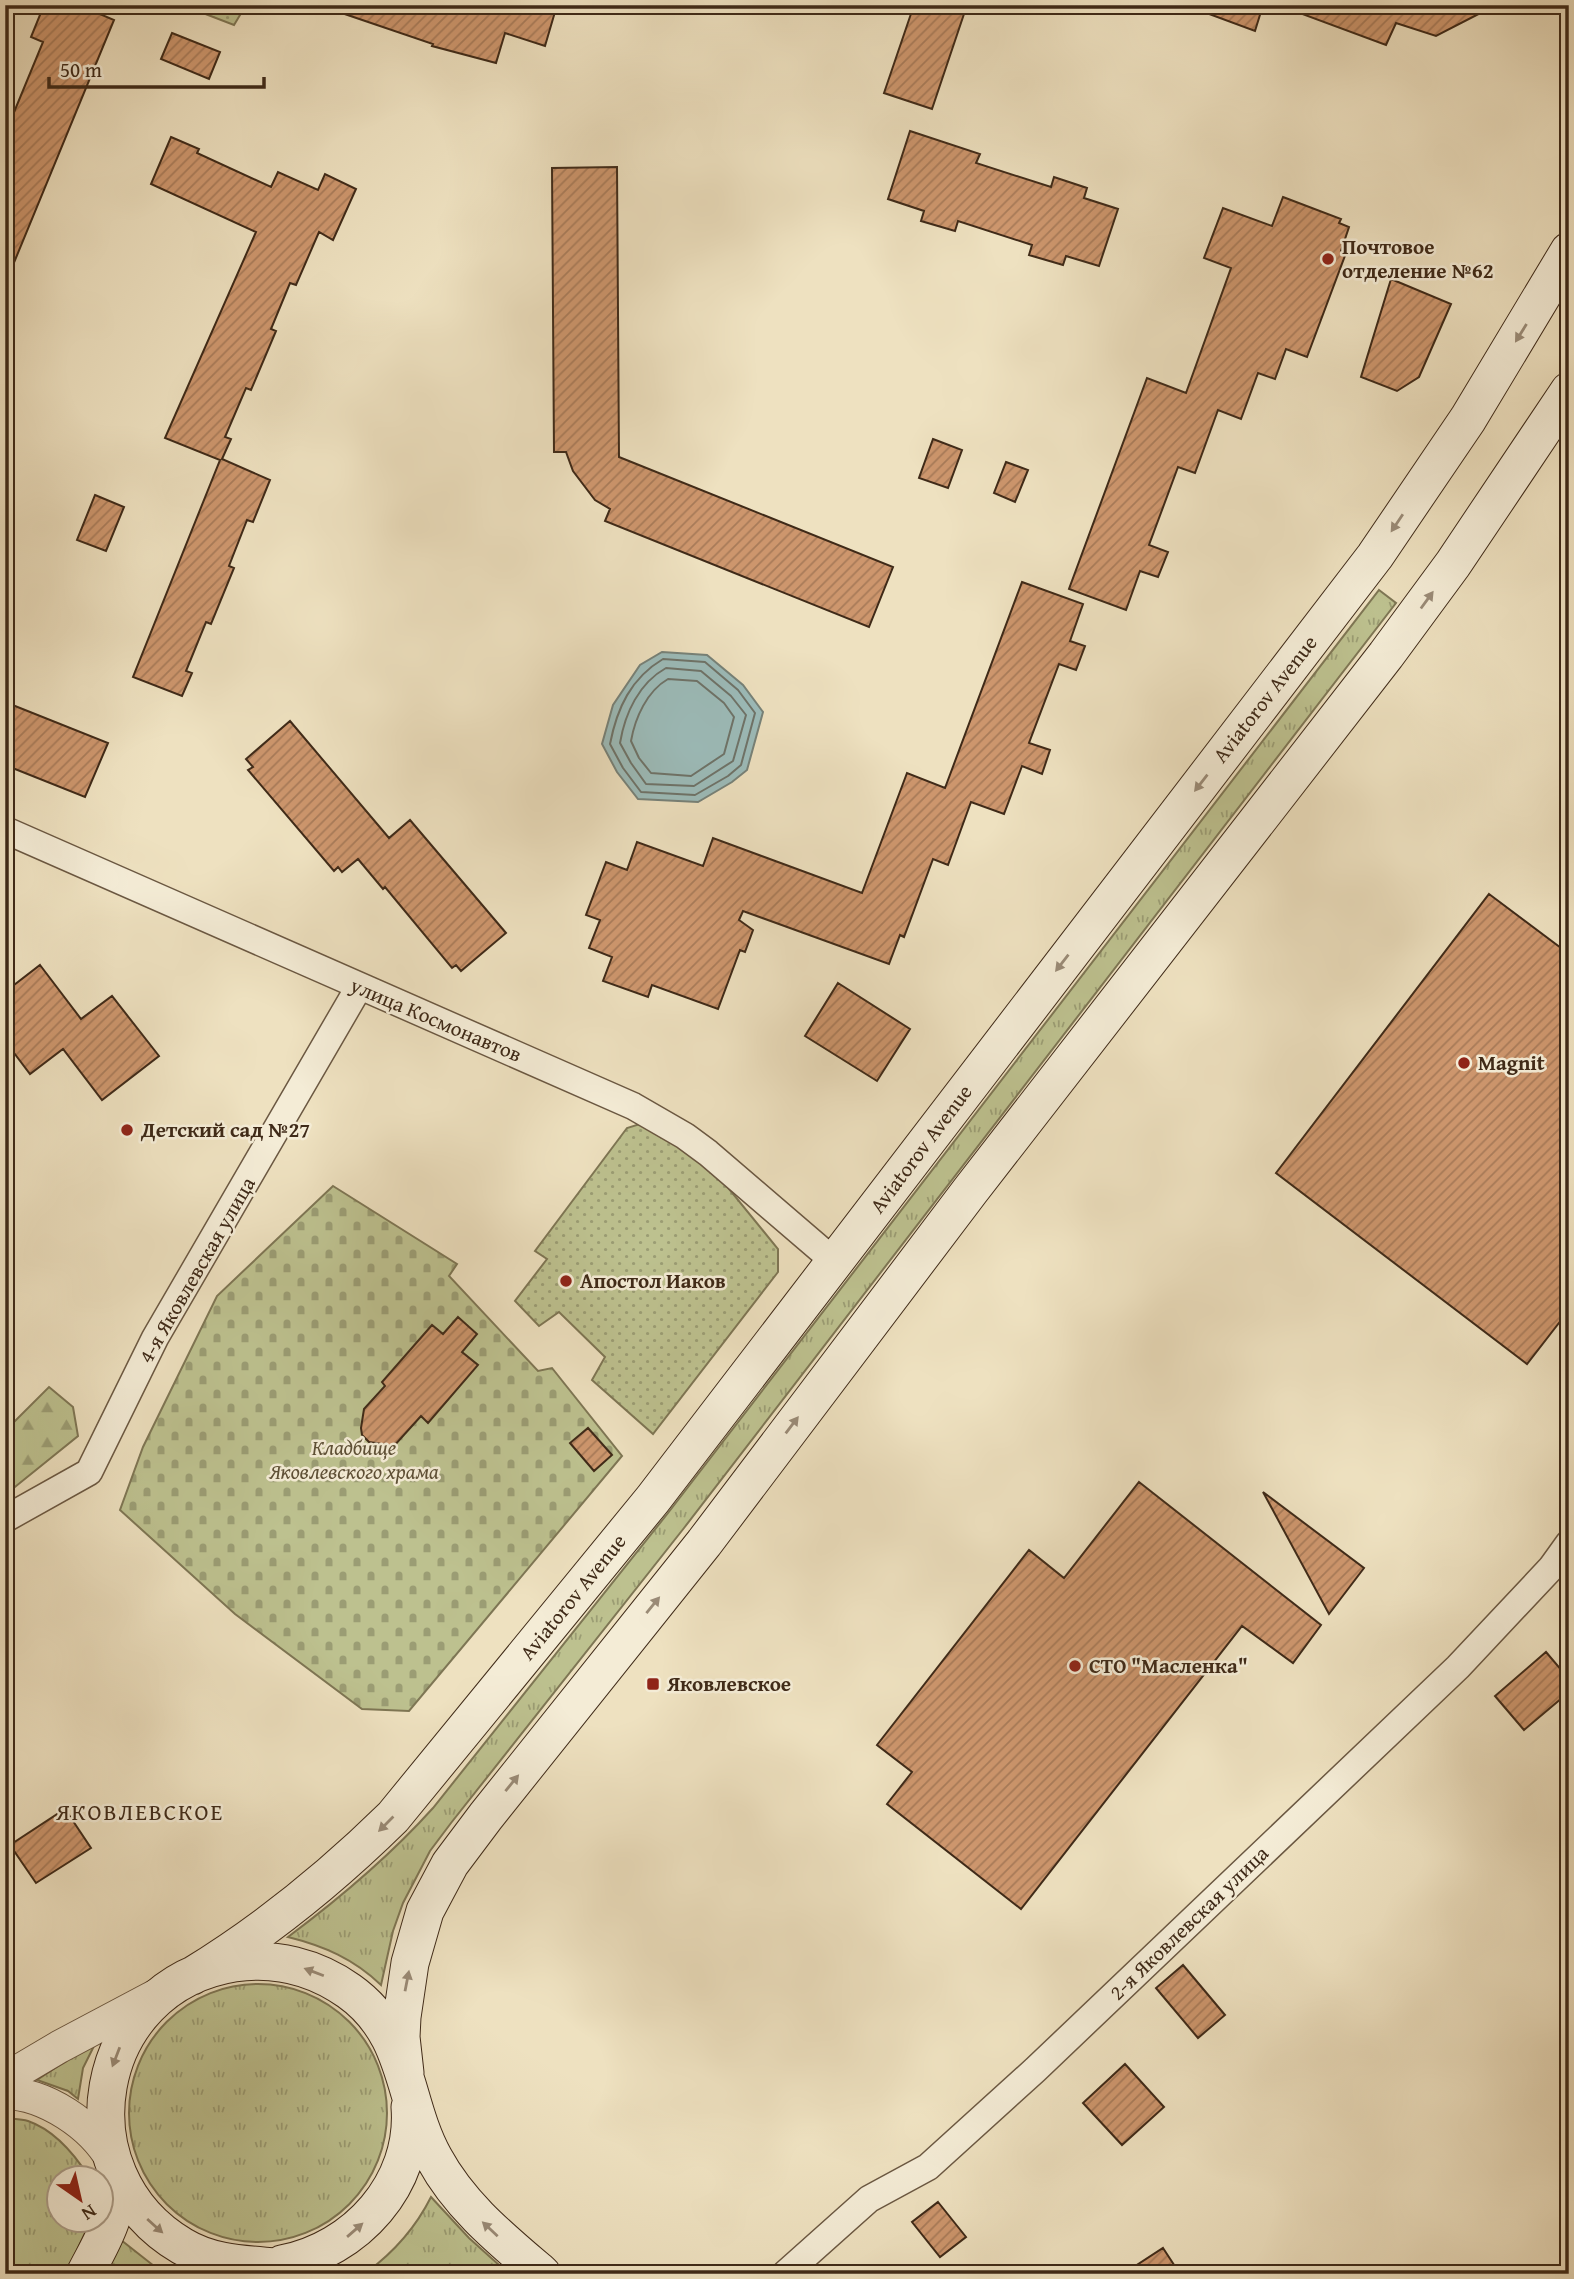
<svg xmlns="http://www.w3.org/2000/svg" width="1574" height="2279" font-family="'Gentium Book Plus',serif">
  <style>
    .grass { fill: url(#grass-tufts); stroke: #7e7654; stroke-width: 2 }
    .forest { fill: url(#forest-firs); stroke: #7e7654; stroke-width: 2 }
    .cemetery { fill: url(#cemetery-stones); stroke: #7e7654; stroke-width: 2 }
    .park { fill: url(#park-dots); stroke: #7e7654; stroke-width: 2 }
    .water { fill: #9cbcba; stroke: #778279; stroke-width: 2 }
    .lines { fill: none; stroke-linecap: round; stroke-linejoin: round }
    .shore { stroke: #6e7369; stroke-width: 2 }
    .building { fill: url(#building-hatch); stroke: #3f2a18; stroke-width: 2 }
    .minor-casing { stroke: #6b5842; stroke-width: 29 }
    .tertiary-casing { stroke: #6b5842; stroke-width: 34 }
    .secondary-casing { stroke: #3f2a18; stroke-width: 39 }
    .minor { stroke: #f4ecd6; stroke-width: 26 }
    .tertiary { stroke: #f4ecd6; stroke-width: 32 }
    .secondary { stroke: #f4ecd6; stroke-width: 37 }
    .oneway { fill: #9a8b77 }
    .poi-dot { fill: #8f2418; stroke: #f4ecd6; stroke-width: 2.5 }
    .labels { text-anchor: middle; stroke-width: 5; stroke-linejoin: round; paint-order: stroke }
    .poi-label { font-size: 21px; font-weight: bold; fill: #3f2a18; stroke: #f4ecd6; text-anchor: start }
    .street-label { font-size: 21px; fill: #3f2a18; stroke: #f4ecd6 }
    .park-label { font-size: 21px; font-style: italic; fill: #5e5036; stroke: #f4ecd6 }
    .neighbourhood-label { font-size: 23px; letter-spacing: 2px; fill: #3f2a18; stroke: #f4ecd6 }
  </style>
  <defs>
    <pattern id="grass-tufts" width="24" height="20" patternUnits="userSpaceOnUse" patternTransform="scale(1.75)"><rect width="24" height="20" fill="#bdc18f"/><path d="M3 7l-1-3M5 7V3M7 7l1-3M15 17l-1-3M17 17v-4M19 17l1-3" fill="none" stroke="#9b9d74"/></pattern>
    <pattern id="forest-firs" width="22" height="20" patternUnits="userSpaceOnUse" patternTransform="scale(1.75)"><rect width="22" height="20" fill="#bdc18f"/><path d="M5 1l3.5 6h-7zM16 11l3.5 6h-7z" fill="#9b9d74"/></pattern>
    <pattern id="cemetery-stones" width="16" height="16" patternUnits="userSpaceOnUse" patternTransform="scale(1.75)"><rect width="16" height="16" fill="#bdc18f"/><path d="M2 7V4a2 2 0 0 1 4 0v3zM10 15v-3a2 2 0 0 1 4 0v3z" fill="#9b9d74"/></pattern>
    <pattern id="park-dots" width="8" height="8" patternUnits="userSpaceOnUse" patternTransform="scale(1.75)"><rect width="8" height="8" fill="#bdc18f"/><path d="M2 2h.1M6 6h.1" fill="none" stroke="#9b9d74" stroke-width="1.8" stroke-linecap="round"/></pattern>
    <pattern id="building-hatch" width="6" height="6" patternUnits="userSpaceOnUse" patternTransform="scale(1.75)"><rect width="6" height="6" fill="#cd966d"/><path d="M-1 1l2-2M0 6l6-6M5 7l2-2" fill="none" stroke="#a87b59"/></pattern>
  </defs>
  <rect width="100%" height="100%" fill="#eee1c0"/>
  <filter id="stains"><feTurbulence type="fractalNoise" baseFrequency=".00286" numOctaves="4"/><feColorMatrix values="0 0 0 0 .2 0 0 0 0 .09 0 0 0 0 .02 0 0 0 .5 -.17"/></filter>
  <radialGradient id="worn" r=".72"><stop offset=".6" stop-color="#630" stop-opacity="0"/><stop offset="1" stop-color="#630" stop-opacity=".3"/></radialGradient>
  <path class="grass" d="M1379,590l17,13 -712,925 -233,295 -21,28 -27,52 -10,28 -12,54c-27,-26 -57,-39 -93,-48 52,-39 101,-80 145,-129l235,-295z
    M129 2113a129 129 0 1 1 258 0a129 129 0 1 1-258 0Z
    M97,2040l-14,28 -5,31 -10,-8 -31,-11z
    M5,2118c7,1 16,1 23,3 26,9 47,34 61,56l-29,1v42h31l-25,54h-61z
    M431,2197l38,41 40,36h-136l-6,-2c27,-20 49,-45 64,-75z
    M121,2240l33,26 15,8h-65z"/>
  <path class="forest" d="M49,1387l24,20 5,29 -73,59v-64z"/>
  <path class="cemetery" d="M333,1186l124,78 -8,12 89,95 14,-3 70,88 -213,255 -47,-2 -127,-95 -115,-104 23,-63 74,-151z"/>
  <path class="park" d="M182,5h64l-12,20z
    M643,1123l69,45 66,81v23l-125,162 -61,-54 13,-23 -46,-45 -20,14 -24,-25 32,-42 -12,-8 92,-123z"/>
  <path class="water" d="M662,652l45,3 36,30 20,27 -16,58 -15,12 -34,20 -60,-3 -21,-27 -15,-28 11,-39 27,-40z"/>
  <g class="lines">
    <path class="shore" d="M663,659l42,3 33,28 17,23 -14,52 -13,11 -33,19 -54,-3 -18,-24 -13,-24c7,-36 21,-66 53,-85z
      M666,668l35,3 30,25 15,19 -13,46 -39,25 -48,-2 -15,-21 -11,-20c5,-30 19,-60 46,-75z
      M668,679l29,2 27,22 10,14 -10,37 -33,22 -40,-3 -12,-15 -8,-17c4,-23 16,-50 37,-62z"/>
  </g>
  <path class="building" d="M44,5h54l-3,7 19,8 -108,262 -1,-148 38,-92 -12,-5z
    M331,5h93l20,7 2,-7h111l-12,41 -40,-13 -9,30 -64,-17 1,-2 -103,-35z
    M914,5h53l-35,104 -48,-16z
    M1193,5h70l-8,26 -62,-23z
    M1287,5h209l-60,31 -40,-13 -10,22 -100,-37z
    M172,33l48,19 -11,27 -48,-20z
    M910,131l70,23 -4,9 75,24 3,-10 33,11 -3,10 34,11 -19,57 -33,-10 -3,9 -34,-10 3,-10 -74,-24 -3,10 -34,-10 3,-10 -36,-12z
    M171,137l28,12 -2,4 74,34 7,-15 40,18 7,-16 31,15 -23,51 -14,-8 -23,53 -6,-2 -19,46 5,2 -25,59 -5,-2 -21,49 6,2 -9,20 48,21 -17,42 -6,-2 -18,46 5,2 -23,56 -5,-2 -20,49 6,2 -10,23 -49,-19 87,-217 -55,-22 91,-206 -105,-48z
    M617,167l2,290 274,110 -24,60 -264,-106 5,-12 -15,-9 -22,-29 -7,-19h-12l-2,-284z
    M1283,197l58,22 -2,4 10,4 -8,24 5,2 -39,104 -21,-8 -11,30 -17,-6 -17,46 -23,-9 -23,63 -17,-6 -29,78 19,7 -10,25 -18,-6 -14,39 -57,-21 78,-211 39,15 45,-125 -27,-10 19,-50 49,18z
    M1391,279l60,25 -32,73 -22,14 -36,-14z
    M933,439l29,11 -14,38 -29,-10z
    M1006,462l22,8 -13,32 -21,-9z
    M95,495l29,12 -18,44 -29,-11z
    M1022,582l61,22 -13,37 15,5 -9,24 -17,-6 -30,79 21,7 -8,24 -20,-8 -18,48 -33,-12 -23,63 -15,-6 -29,78 -4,-2 -11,29 -146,-53 -4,9 14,10 -8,22 -5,-2 -22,59 -66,-24 -4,12 -45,-16 9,-24 -23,-9 11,-28 -14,-5 20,-53 21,8 10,-28 66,24 10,-28 149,55 45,-120 38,15z
    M5,702l103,41 -23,54 -80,-32z
    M290,721l99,117 21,-18 96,113 -45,38 -5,-6 -4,3 -67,-81 -2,2 -25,-30 -16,13 -4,-5 -4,4 -86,-101 5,-3 -7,-8z
    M1489,894l80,60v356l-42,54 -251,-191z
    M40,965l41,54 31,-23 47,60 -57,44 -39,-51 -33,25 -25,-33v-49z
    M838,983l72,46 -33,52 -72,-45z
    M458,1317l19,17 -15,18 16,13 -50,58 -7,-7 -27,30 -25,-4 -7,-7 -1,-7 3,-19 21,-23 -3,-4 50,-57 11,9z
    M588,1428l24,27 -18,16 -24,-28z
    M1139,1482l182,143 -28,38 -51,-37 -221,283 -134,-105 25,-32 -35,-27 152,-195 35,28z
    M1263,1492l101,76 -35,46z
    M1546,1652l23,27v13l-45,38 -29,-34z
    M65,1809l26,39 -55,35 -26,-38z
    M1183,1965l42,50 -27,23 -42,-50z
    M1125,2064l39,43 -42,38 -39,-42z
    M938,2202l28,35 -26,20 -28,-35z
    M1163,2248l17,26h-57z"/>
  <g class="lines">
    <g class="minor-casing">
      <path id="minor" d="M5,830l628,276 52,30 23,17 127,109
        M5,1519l84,-47 66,-134 204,-351
        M785,2274l84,-75 59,-32 107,-97 423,-403 93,-99 18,-25"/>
    </g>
    <g class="tertiary-casing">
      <path id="tertiary" d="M5,2079l54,-32 98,-52
        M5,2093c41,1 87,32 107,67"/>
    </g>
    <g class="secondary-casing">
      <path id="secondary" d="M192,1976c72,-44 140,-99 201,-159l260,-318 722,-943 93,-137 101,-168
        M405,2073l-4,-36 1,-20 8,-54 15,-52 25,-47 36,-48 218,-273 266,-352 416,-536 67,-91 116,-173
        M282,2264c74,-14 134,-80 128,-157
        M85,2274c20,-39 34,-57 31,-103
        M321,2274c-47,-13 -96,-2 -139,-28 -123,-73 -91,-260 52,-283 41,-6 81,4 115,28 61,43 53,109 85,167 26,48 67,81 108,116"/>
    </g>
    <use href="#minor" class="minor"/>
    <use href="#tertiary" class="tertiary"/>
    <use href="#secondary" class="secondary"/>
  </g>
  <defs><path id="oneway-solid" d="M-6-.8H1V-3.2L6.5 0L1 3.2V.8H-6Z" transform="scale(1.75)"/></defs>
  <g class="oneway">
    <use href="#oneway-solid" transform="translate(1521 333) rotate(122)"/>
    <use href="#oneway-solid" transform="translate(1397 523) rotate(124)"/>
    <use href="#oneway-solid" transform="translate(1427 600) rotate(-54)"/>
    <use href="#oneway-solid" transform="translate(1201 783) rotate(128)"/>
    <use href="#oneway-solid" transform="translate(1062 963) rotate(128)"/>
    <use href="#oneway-solid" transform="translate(792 1425) rotate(-53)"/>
    <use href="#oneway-solid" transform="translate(653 1605) rotate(-51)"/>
    <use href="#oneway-solid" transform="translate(512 1783) rotate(-51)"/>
    <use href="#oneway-solid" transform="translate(386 1824) rotate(135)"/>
    <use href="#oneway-solid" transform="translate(314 1972) rotate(-159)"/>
    <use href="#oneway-solid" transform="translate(407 1981) rotate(-79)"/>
    <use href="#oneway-solid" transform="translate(116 2057) rotate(111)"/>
    <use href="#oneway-solid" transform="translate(155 2226) rotate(42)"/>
    <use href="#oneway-solid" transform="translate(490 2229) rotate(-137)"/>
    <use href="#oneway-solid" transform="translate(355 2230) rotate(-41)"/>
  </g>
  <g class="poi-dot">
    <circle cx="1328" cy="259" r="7"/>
    <circle cx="1464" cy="1063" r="7"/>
    <circle cx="127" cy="1130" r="7"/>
    <circle cx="566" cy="1281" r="7"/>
    <circle cx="1075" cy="1666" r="7"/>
    <rect x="646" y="1677" width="14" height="14" rx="3.5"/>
  </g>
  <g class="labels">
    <g class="poi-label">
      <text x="1342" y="254">Почтовое<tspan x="1342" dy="24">отделение №62</tspan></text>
      <text x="1478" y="1070">Magnit</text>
      <text x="141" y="1137">Детский сад №27</text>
      <text x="580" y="1288">Апостол Иаков</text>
      <text x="1089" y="1673">СТО "Масленка"</text>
      <text x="667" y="1691">Яковлевское</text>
    </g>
    <g class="street-label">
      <text transform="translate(1265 699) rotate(-52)" y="7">Aviatorov Avenue</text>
      <text transform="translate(436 1020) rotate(23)" y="7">улица Космонавтов</text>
      <text transform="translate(921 1149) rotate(-53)" y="7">Aviatorov Avenue</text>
      <text transform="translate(197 1270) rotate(-60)" y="7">4-я Яковлевская улица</text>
      <text transform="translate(573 1597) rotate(-51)" y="7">Aviatorov Avenue</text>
      <text transform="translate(1189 1923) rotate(-44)" y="7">2-я Яковлевская улица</text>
    </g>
    <g class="park-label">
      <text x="354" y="1455">Кладбище<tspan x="354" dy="24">Яковлевского храма</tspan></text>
    </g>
    <g class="neighbourhood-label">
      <text x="140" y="1820">ЯКОВЛЕВСКОЕ</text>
    </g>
  </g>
  <rect width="1574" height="2279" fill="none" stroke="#eee1c0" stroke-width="28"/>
  <rect x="7" y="7" width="1560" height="2265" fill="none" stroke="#3f2a18" stroke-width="3.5"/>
  <rect x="14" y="14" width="1546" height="2251" fill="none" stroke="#3f2a18" stroke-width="2"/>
  <g transform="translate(80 2199) rotate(146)"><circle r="33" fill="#f4ecd6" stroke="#ac9e8a" stroke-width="2"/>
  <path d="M0-5L12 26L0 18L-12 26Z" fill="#8f2418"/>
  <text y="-10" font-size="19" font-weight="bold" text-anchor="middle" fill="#3f2a18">N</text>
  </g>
  <path d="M49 77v10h215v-10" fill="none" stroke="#3f2a18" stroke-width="3.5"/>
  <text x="60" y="77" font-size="21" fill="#3f2a18" stroke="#f4ecd6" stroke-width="5" paint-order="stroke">50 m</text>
  <rect width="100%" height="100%" filter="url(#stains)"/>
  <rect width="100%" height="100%" fill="url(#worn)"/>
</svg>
